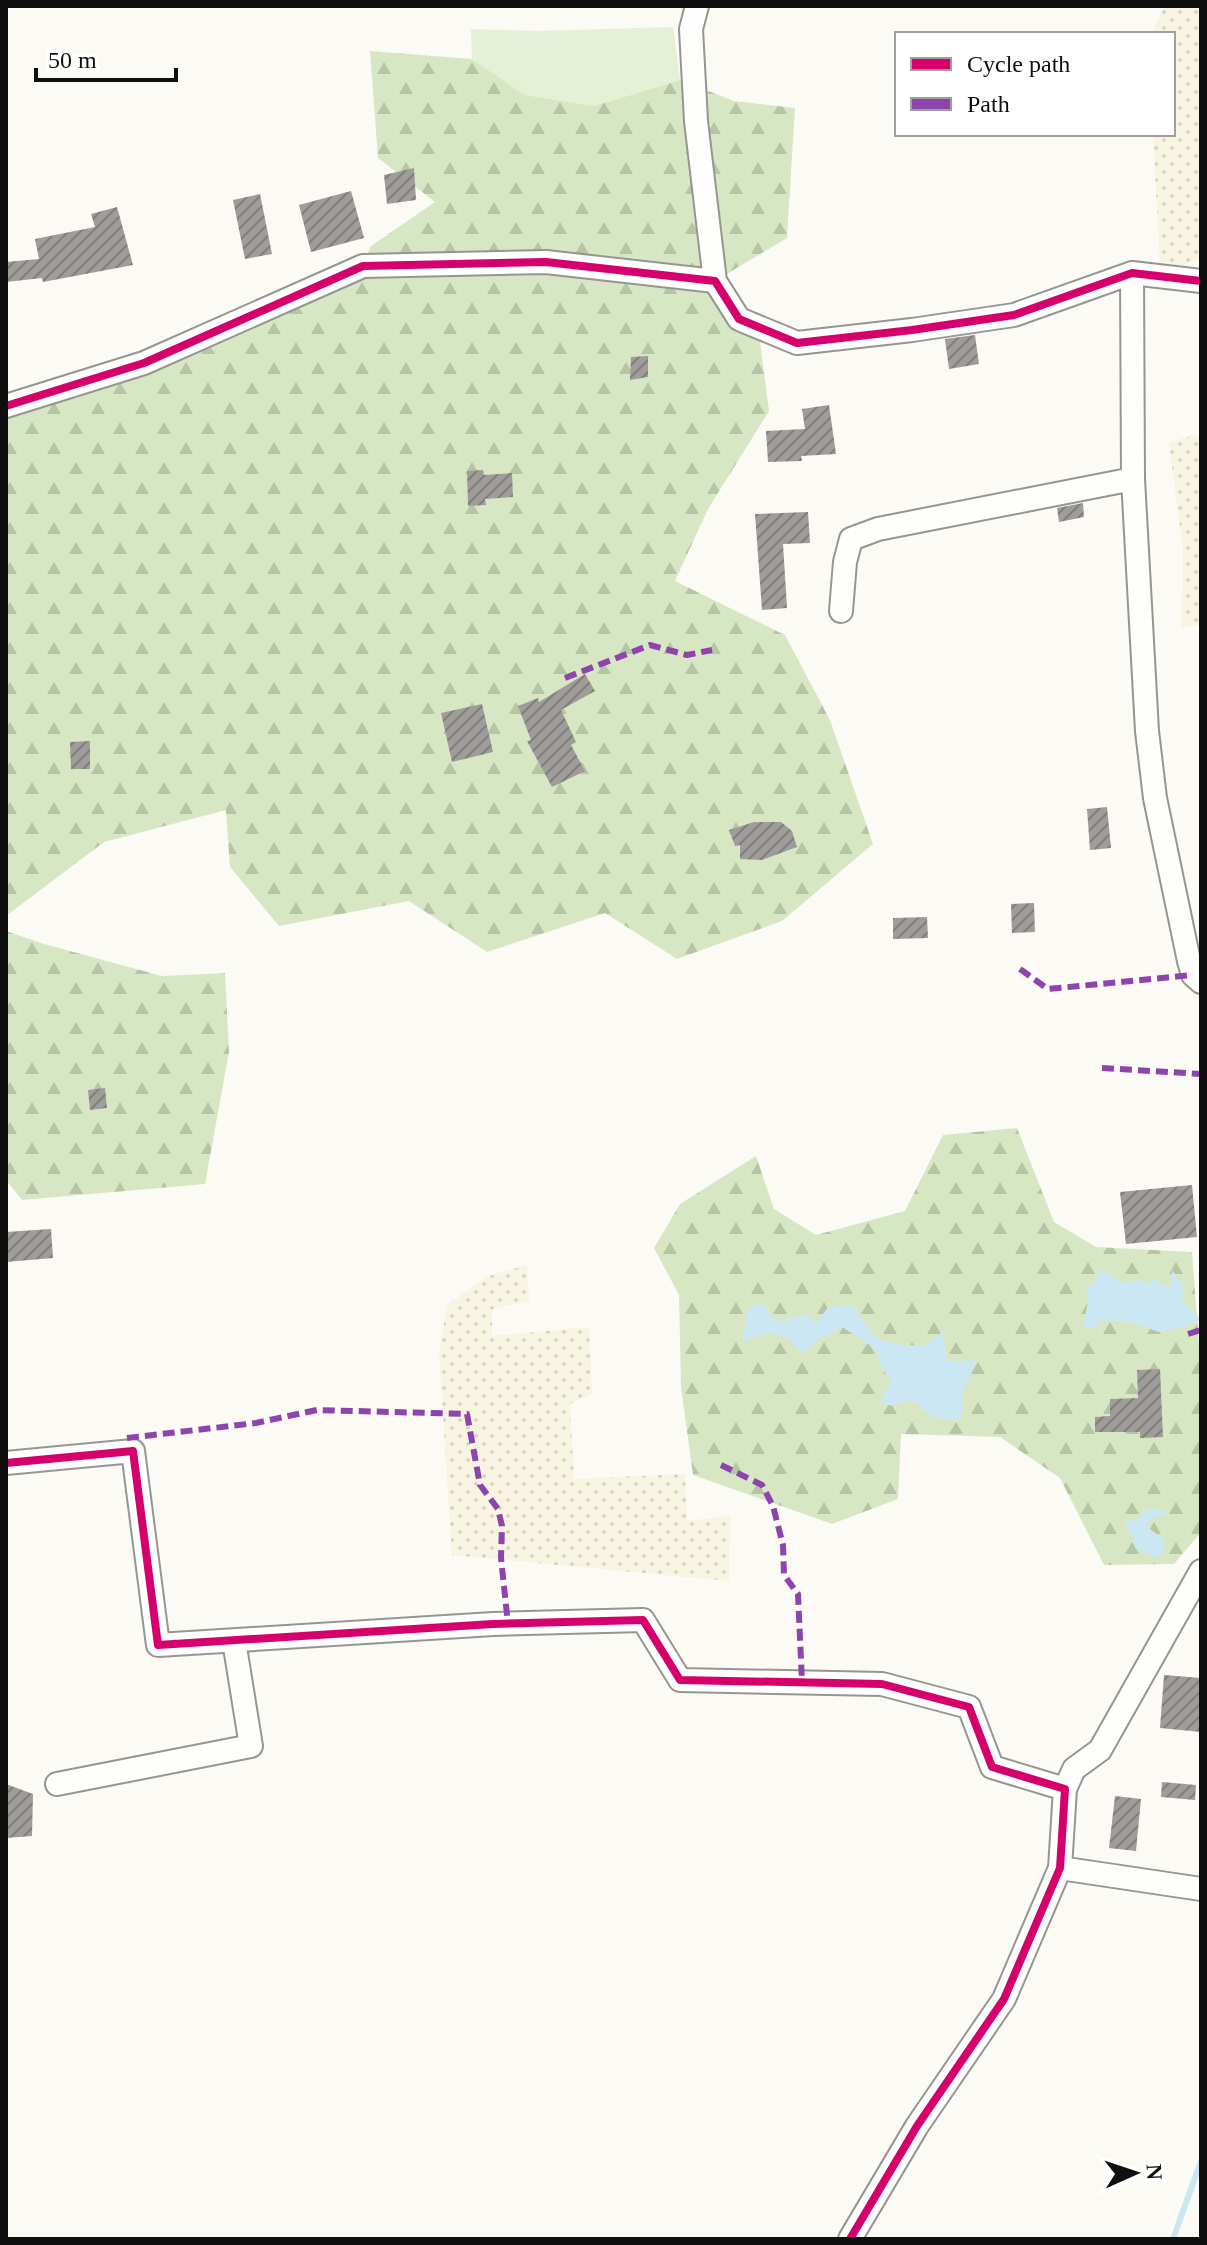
<svg xmlns="http://www.w3.org/2000/svg" width="1207" height="2245" font-family="Georgia,serif">
  <style>
    .farmland { fill: url(#farmland-dots) }
    .grass { fill: #e6f0d5 }
    .forest { fill: url(#forest-firs) }
    .water { fill: #cce7f4 }
    .lines { fill: none; stroke-linecap: round; stroke-linejoin: round }
    .stream { stroke: #cce7f4; stroke-width: 6 }
    .building { fill: url(#building-hatch) }
    .street-casing { stroke: #959592; stroke-width: 26 }
    .street { stroke: #fefefd; stroke-width: 22 }
    .quiet { stroke: #8e44ad; stroke-width: 6; stroke-dasharray: 12 6; stroke-linecap: butt }
    .cycleway-casing { stroke: #fff; stroke-width: 13 }
    .cycleway { stroke: #d6006c; stroke-width: 8 }
  </style>
  <defs>
    <pattern id="farmland-dots" width="8" height="8" patternUnits="userSpaceOnUse" patternTransform="scale(2)"><rect width="8" height="8" fill="#f7f4e1"/><path d="M2 2h.1M6 6h.1" fill="none" stroke="#d3d0c0" stroke-width="1.8" stroke-linecap="round"/></pattern>
    <pattern id="forest-firs" width="22" height="20" patternUnits="userSpaceOnUse" patternTransform="scale(2)"><rect width="22" height="20" fill="#d7e7c4"/><path d="M5 1l3.5 6h-7zM16 11l3.5 6h-7z" fill="#b7c5a7"/></pattern>
    <pattern id="building-hatch" width="6" height="6" patternUnits="userSpaceOnUse" patternTransform="scale(2)"><rect width="6" height="6" fill="#9f9c99"/><path d="M-1 1l2-2M0 6l6-6M5 7l2-2" fill="none" stroke="#807e7b"/></pattern>
  </defs>
  <rect width="100%" height="100%" fill="#fbfaf4"/>
  <path class="farmland" d="M1166,6h35v251l-25,12 -6,-6 -10,2 -7,-131h20v-100h-21l10,-24z
    M1191,436l10,1v187l-19,3 1,-78 -14,-106z
    M527,1265l2,36 -37,8v27l97,-9 3,66 -22,11 4,75 111,-5 2,47 43,-5 -1,65 -277,-26 -13,-203 8,-47 42,-29z"/>
  <path class="grass" d="M673,27l7,53 -86,26 -69,-11 -53,-36 -1,-30 67,2z"/>
  <path class="forest" d="M370,51l102,8 53,36 69,11 86,-26 54,21 61,7 -8,130 -72,43 43,46 11,84 -61,98 -33,72 110,54 45,85 43,124 -91,77 -105,38 -72,-46 -118,39 -78,-51 -130,25 -49,-59 -4,-57 -122,32 -98,74v-513l356,-137 9,-20 64,-44 -57,-44z
    M6,931l38,13 118,32 63,-3 4,79 -24,132 -183,16 -16,-20z
    M1017,1128l37,94 42,25 96,5 9,119v161l-27,32 -70,1 -44,-87 -60,-41 -99,-3 -3,65 -66,25 -139,-49 -12,-88 -2,-92 -25,-47 26,-44 76,-48 18,53 42,26 89,-24 38,-76z"/>
  <path class="water" d="M1100,1269l21,14 20,-3 4,5 11,-7 7,8 9,-1v-15l13,19 -5,10 21,20 -13,7 -29,6 -25,-9 -34,-3 -4,8 -13,-1 6,-31 -4,-8 13,-10z
    M762,1303l14,19 31,-8 10,9 11,-16 25,-2 20,32 29,8 23,1 17,-14 6,30 28,-2 -14,35 -1,24c-11,1 -23,1 -33,-5 -16,-12 -14,-18 -35,-8l-12,-3 4,-14 8,-7 -11,-13 -5,-19 -35,-23 -22,11 -18,16c-20,-24 -31,-26 -59,-12l5,-34z
    M1146,1509l15,1 9,4 -16,3 -9,8 17,13 3,11 -9,9 -21,-10c0,-12 -9,-17 -10,-28l11,1z"/>
  <g class="lines">
    <path class="stream" d="M1173,2239l28,-78"/>
  </g>
  <path class="building" d="M414,168l2,32 -29,4 -3,-29z
    M351,191l13,47 -53,14 -12,-47z
    M260,194l12,60 -27,5 -12,-59z
    M117,207l16,58 -90,17 -1,-4 -36,4v-20l33,-3 -4,-20 60,-12 -4,-13z
    M975,335l4,29 -30,5 -4,-30z
    M648,356v21l-18,3 1,-23z
    M829,405l7,49 -35,2 1,5 -34,1 -2,-31 39,-2 -3,-20z
    M483,470l1,5 28,-2 1,24 -28,2 1,6 -18,1 -1,-35z
    M1083,503l1,14 -25,5 -2,-14z
    M808,512l2,31 -27,1 4,64 -25,2 -7,-96z
    M585,674l10,17 -34,19 15,32 -5,3 14,26 -33,16 -25,-46 4,-1 -13,-34 20,-8 1,4z
    M482,704l11,48 -41,10 -11,-49z
    M90,741v28h-19l-1,-27z
    M1107,807l4,41 -21,2 -3,-41z
    M754,822h27l11,9 5,16 -35,13 -22,-1v-14l-5,1 -6,-16z
    M1034,903l1,29 -23,1 -1,-29z
    M927,917l1,21 -35,1v-21z
    M105,1088l2,20 -17,2 -2,-20z
    M1192,1185l5,52 -71,7 -6,-52z
    M51,1229l2,29 -47,4v-30z
    M1160,1369l3,68 -23,1v-6h-45v-15l15,-1v-17l28,-1 -1,-28z
    M1164,1675l37,3v54l-41,-4z
    M1162,1782l34,3 -1,15 -34,-3z
    M6,1784l27,10 -1,42 -26,2z
    M1115,1796l26,3 -5,52 -27,-3z"/>
  <g class="lines">
    <g class="street-casing">
      <path id="street" d="M697,6l-6,23 5,92 19,160
        M1132,273l1,206 14,252 8,67 34,163 4,14 8,7
        M6,406l138,-43 219,-97 183,-4 169,19 24,38 58,24 115,-13 102,-15 118,-42 69,8
        M841,611l4,-49 6,-23 27,-10 255,-50
        M6,1463l127,-12 25,194 335,-21 150,-4 37,60 202,4 87,23 23,60 73,22 -5,79 -56,131 -87,127 -67,113
        M57,1784l194,-38 -17,-105
        M1065,1789l9,-20 26,-19 101,-179
        M1060,1868l141,21"/>
    </g>
    <use href="#street" class="street"/>
    <path class="quiet" d="M565,678l85,-33 37,10 25,-5
      M1020,969l28,20 145,-14
      M1102,1068l99,6
      M1188,1334l13,-4
      M127,1438l129,-15 61,-13 150,4 13,71 18,24 4,17 -1,32 7,66
      M721,1465l41,20 11,21 10,39 1,30 14,19 4,88"/>
    <g class="cycleway-casing">
      <path id="cycleway" d="M6,406l138,-43 219,-97 183,-4 169,19 24,38 58,24 115,-13 102,-15 118,-42 69,8
        M6,1463l127,-12 25,194 335,-21 150,-4 37,60 202,4 87,23 23,60 73,22 -5,79 -56,131 -87,127 -67,113"/>
    </g>
    <use href="#cycleway" class="cycleway"/>
  </g>
  <rect width="1207" height="2245" fill="none" stroke="#0f0f0f" stroke-width="16"/>
  <rect x="895" y="32" width="280" height="104" fill="#ffffff" stroke="#9f9f9f" stroke-width="2"/>
  <rect x="911" y="58" width="40" height="12" fill="#d6006c" stroke="#9f9f9f" stroke-width="2"/>
  <text x="967" y="72" font-size="24" fill="#0f0f0f">Cycle path</text>
  <rect x="911" y="98" width="40" height="12" fill="#8e44ad" stroke="#9f9f9f" stroke-width="2"/>
  <text x="967" y="112" font-size="24" fill="#0f0f0f">Path</text>
  <g transform="translate(1135 2173) rotate(87)" stroke="#ffffff" stroke-width="6" paint-order="stroke">
  <path d="M0-6L14 30L0 20L-14 30Z" fill="#0f0f0f"/>
  <text y="-12" font-size="22" font-weight="bold" text-anchor="middle" fill="#0f0f0f">N</text>
  </g>
  <path d="M36 68v12h140v-12" fill="none" stroke="#0f0f0f" stroke-width="4"/>
  <text x="48" y="68" font-size="24" fill="#0f0f0f" stroke="#ffffff" stroke-width="6" paint-order="stroke">50 m</text>
</svg>
